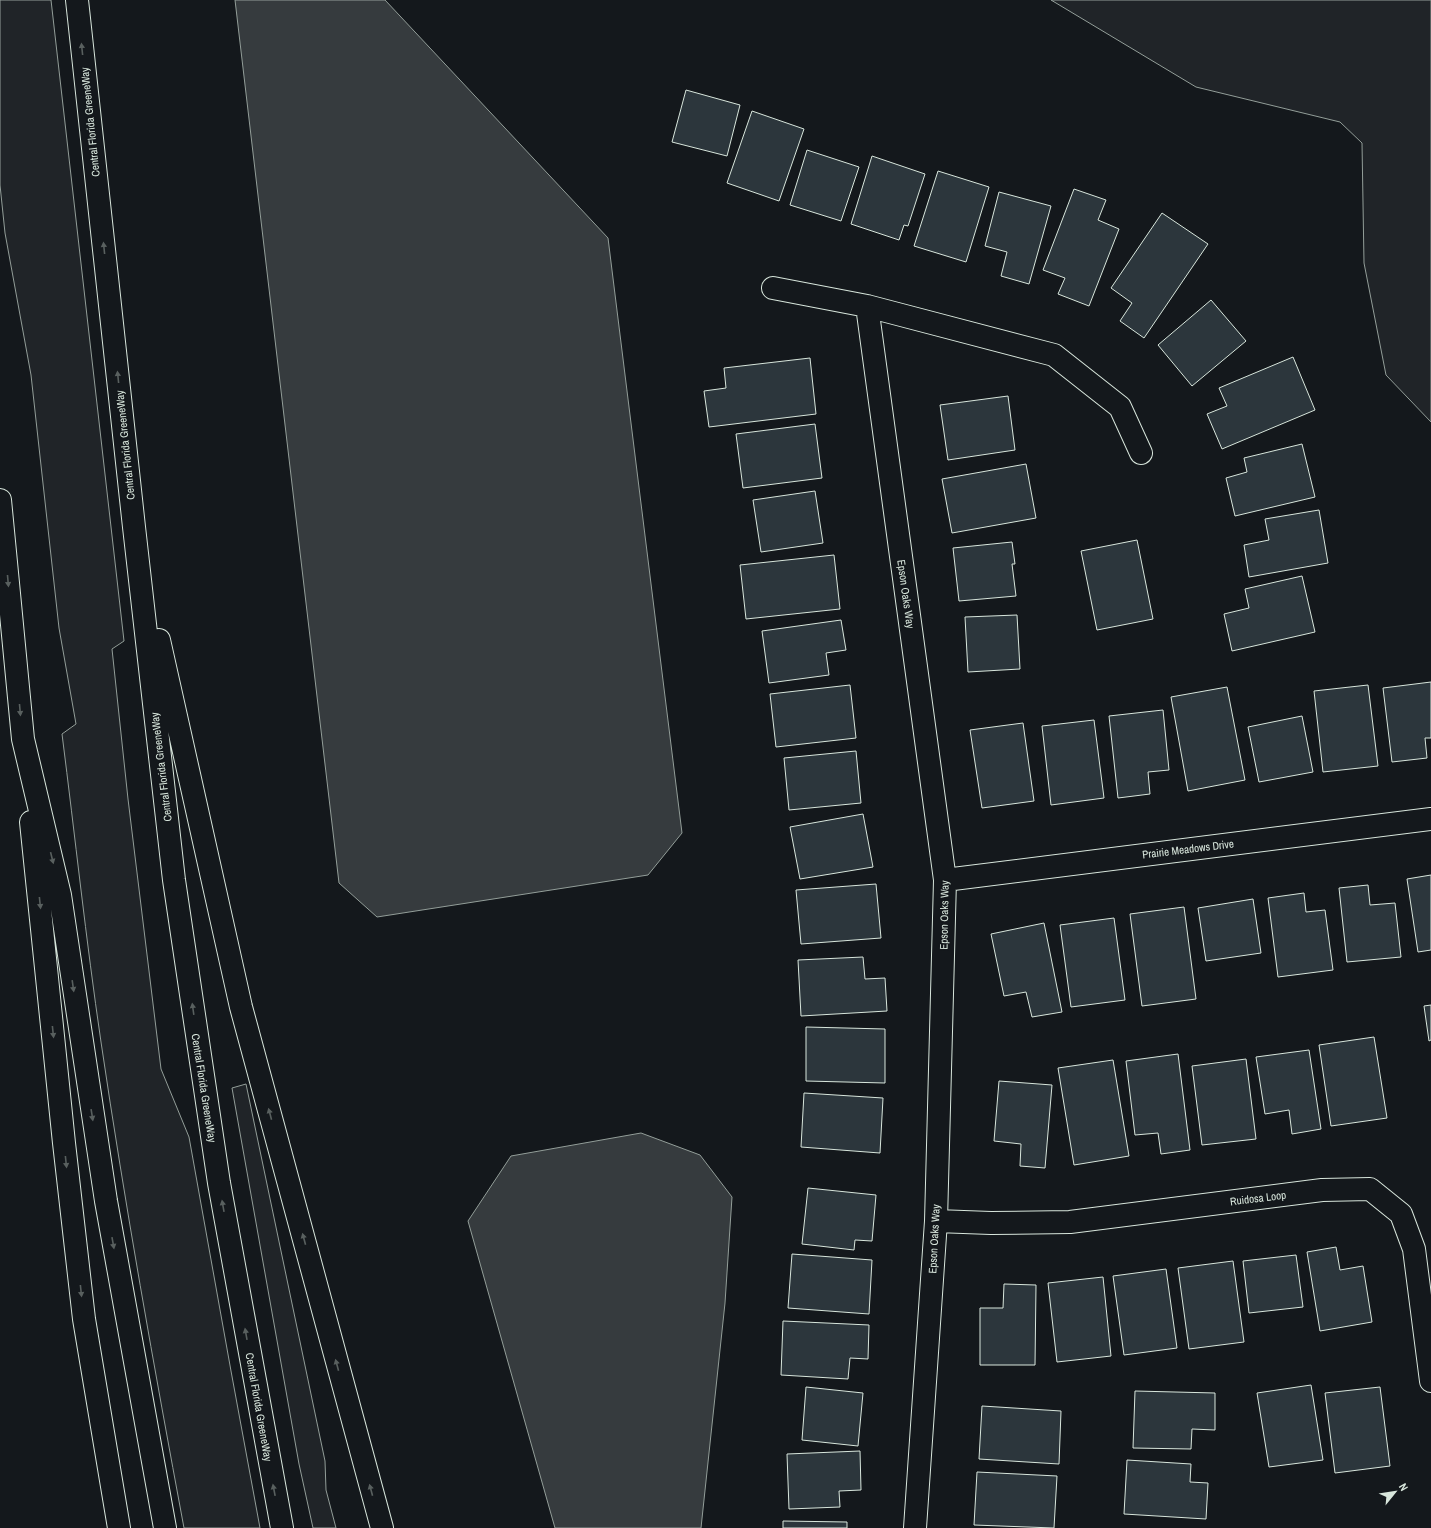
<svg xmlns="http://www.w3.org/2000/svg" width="1431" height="1528" font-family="'Archivo Narrow',sans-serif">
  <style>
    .green { fill: #202428; stroke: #939e99 }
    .water { fill: #363b3e; stroke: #939e99 }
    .building { fill: #2c363c; stroke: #d8e6dc }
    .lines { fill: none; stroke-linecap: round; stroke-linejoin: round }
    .minor-casing { stroke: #d8e6dc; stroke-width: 24 }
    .motorway-casing { stroke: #d8e6dc; stroke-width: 24 }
    .minor { stroke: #14181c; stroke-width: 22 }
    .motorway { stroke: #14181c; stroke-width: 22 }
    .oneway { fill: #59605f }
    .labels { text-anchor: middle; stroke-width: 3; stroke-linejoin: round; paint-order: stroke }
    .street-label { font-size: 11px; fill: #d8e6dc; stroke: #14181c }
  </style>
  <rect width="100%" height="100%" fill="#14181c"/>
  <path class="green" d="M0,0h51l73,641 -12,8 16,150 33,270 28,68 42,234 29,157h-76c-30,-161 -59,-323 -83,-486 -15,-102 -26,-206 -39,-308l14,-10 -17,-96 -28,-253 -26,-142 -5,-48z
    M1051,0h380v422l-45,-47 -22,-112 -2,-120 -22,-21 -144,-35z
    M246,1084l79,377 1,29 10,38h-23l-14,-64 -67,-376z"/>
  <path class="water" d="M235,0h150l223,238 74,595 -34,42 -271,42 -38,-34z
    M641,1133l59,22 32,42 -7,106 -24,225h-146l-87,-307 43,-65z"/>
  <path class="building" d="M686,90l54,15 -13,51 -55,-14z
    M752,111l52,18 -25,72 -52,-18z
    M807,150l52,17 -18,54 -51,-16z
    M872,156l53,18 -17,52 -4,-1 -5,15 -48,-16z
    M938,171l51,16 -23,75 -52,-16z
    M1074,189l32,11 -8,20 21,9 -30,77 -31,-12 7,-16 -22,-8z
    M999,192l52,14 -22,78 -28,-8 6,-24 -22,-6z
    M1162,213l46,31 -64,94 -24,-17 12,-18 -21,-15z
    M1211,300l35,41 -54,45 -34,-41z
    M1293,357l22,53 -93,39 -15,-35 20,-8 -8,-18z
    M810,358l6,56 -107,13 -5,-36 22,-3 -2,-20z
    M1008,396l7,54 -67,10 -8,-55z
    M815,424l7,54 -79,10 -7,-54z
    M1302,444l13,53 -80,19 -9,-38 21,-6 -3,-14z
    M1026,464l10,54 -84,15 -10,-54z
    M815,491l8,52 -62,9 -8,-52z
    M1319,510l9,53 -79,14 -5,-32 25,-5 -4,-21z
    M1137,540l16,79 -56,11 -16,-79z
    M1012,542l3,22h-3l4,32 -57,5 -6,-53z
    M834,555l6,54 -94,10 -6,-54z
    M1302,576l13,56 -83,19 -8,-37 25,-6 -4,-19z
    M1017,615l3,54 -52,3 -3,-55z
    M841,620l5,30 -20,3 3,22 -60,8 -7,-52z
    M1431,682v56h-6l2,20 -35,4 -9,-74z
    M850,685l6,53 -80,9 -6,-53z
    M1368,685l10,81 -55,6 -9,-81z
    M1227,687l18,93 -57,11 -17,-94z
    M1163,710l6,60 -21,2 2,22 -32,4 -9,-82z
    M1302,716l11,56 -54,10 -11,-55z
    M1094,720l10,78 -53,7 -9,-79z
    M1023,723l11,78 -52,7 -12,-78z
    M856,751l5,52 -72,7 -5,-52z
    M863,814l10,53 -73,12 -10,-52z
    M1431,875v75l-13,2 -11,-73z
    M876,884l5,54 -80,6 -5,-54z
    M1368,885l2,20 25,-2 6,54 -54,5 -8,-74z
    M1304,893l2,19 19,-2 8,60 -55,7 -10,-79z
    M1253,899l8,54 -55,8 -8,-53z
    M1184,907l12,92 -54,7 -12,-92z
    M1114,918l11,82 -54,7 -11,-82z
    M1044,923l18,89 -30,5 -6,-25 -22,4 -13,-62z
    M863,957l2,22 20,-1 2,33 -86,5 -3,-56z
    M1431,1005v35l-2,1 -5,-35z
    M806,1027l79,2v54l-79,-2z
    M1374,1037l13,81 -56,8 -12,-81z
    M1309,1050l12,79 -29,5 -3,-24 -24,4 -9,-57z
    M1178,1054l12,96 -29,4 -3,-21 -23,2 -9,-74z
    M1246,1059l10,80 -54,6 -10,-79z
    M1113,1060l16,96 -55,9 -16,-97z
    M999,1081l53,4 -7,83 -25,-2 1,-22 -27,-3z
    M804,1093l79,5 -3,55 -79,-6z
    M808,1188l68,7 -4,46 -17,-1 -1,10 -52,-6z
    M1336,1247l4,23 23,-4 9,56 -52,9 -13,-79z
    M792,1254l80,6 -3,54 -81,-6z
    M1296,1255l7,52 -54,6 -6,-52z
    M1233,1261l11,81 -55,7 -11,-81z
    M1166,1269l11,79 -53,7 -11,-79z
    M1103,1277l8,79 -54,6 -9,-79z
    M1004,1284l32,1 -1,80h-55v-57h23z
    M783,1321l86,4 -1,34 -18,-1 -2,21 -67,-4z
    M1311,1385l12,75 -54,7 -12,-74z
    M806,1387l57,6 -5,53 -56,-6z
    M1380,1387l10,79 -55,7 -10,-80z
    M1135,1391l80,2v37l-23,-1 -1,20 -58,-1z
    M982,1406l79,5 -2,53 -80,-5z
    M860,1451l1,39 -22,1 1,16 -51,2 -2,-55z
    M1127,1460l64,4 -1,18 18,1 -2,36 -82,-5z
    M977,1472l80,4 -3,52 -80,-3z
    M783,1521l64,1v6h-64z"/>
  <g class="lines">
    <g class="minor-casing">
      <path id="minor" d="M773,288l94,18 187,49 66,52 21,46
        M867,306l78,574 -9,341 -21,307
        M945,880l486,-61
        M936,1221l55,2 79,-1 252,-32 48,-1 31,25 13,35 17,132"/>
    </g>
    <g class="motorway-casing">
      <path id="motorway" d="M77,0l57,527 40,353 45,303 63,345
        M0,500l23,239 37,156 46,306 59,327
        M159,640l82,367 141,521
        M31,822l33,321 20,176 35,209"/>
    </g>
    <use href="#minor" class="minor"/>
    <use href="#motorway" class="motorway"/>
  </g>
  <defs><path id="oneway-solid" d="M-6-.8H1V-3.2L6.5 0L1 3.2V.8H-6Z"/></defs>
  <g class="oneway">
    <use href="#oneway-solid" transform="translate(82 49) rotate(-96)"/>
    <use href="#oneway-solid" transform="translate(104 248) rotate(-96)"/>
    <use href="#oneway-solid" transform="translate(118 377) rotate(-96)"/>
    <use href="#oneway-solid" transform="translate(8 581) rotate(85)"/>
    <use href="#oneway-solid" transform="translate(20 710) rotate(85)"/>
    <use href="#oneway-solid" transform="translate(52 858) rotate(76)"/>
    <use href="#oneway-solid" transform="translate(40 903) rotate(84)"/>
    <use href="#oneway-solid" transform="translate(73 986) rotate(82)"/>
    <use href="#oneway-solid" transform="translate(193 1009) rotate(-98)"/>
    <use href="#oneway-solid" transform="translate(53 1032) rotate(84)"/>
    <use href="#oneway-solid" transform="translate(270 1114) rotate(-105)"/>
    <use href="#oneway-solid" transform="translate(92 1115) rotate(81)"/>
    <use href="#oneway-solid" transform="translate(66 1162) rotate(84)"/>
    <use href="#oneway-solid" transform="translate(223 1206) rotate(-100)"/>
    <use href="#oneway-solid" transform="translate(304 1239) rotate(-105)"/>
    <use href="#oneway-solid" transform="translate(113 1243) rotate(80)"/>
    <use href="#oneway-solid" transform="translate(81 1291) rotate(84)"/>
    <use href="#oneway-solid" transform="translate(246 1334) rotate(-100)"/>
    <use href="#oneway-solid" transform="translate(337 1365) rotate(-105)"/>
    <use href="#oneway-solid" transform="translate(274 1490) rotate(-101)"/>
    <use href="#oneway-solid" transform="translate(371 1490) rotate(-105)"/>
  </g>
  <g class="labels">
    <g class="street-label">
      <text transform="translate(90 122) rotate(-96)" y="4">Central Florida GreeneWay</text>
      <text transform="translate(125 445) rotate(-96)" y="4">Central Florida GreeneWay</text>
      <text transform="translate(906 594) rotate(82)" y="4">Epson Oaks Way</text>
      <text transform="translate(161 767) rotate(-97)" y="4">Central Florida GreeneWay</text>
      <text transform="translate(1188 849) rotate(-7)" y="4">Prairie Meadows Drive</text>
      <text transform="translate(944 915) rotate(-89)" y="4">Epson Oaks Way</text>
      <text transform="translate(204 1088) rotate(81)" y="4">Central Florida GreeneWay</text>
      <text transform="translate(1258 1198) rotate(-7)" y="4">Ruidosa Loop</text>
      <text transform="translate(934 1239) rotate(-87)" y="4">Epson Oaks Way</text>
      <text transform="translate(259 1407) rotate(80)" y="4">Central Florida GreeneWay</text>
    </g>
  </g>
  <g transform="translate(1395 1492) rotate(60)" stroke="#14181c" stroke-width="3" paint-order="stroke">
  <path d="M0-3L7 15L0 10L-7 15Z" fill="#d8e6dc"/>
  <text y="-6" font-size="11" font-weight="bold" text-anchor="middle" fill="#d8e6dc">N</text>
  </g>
</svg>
